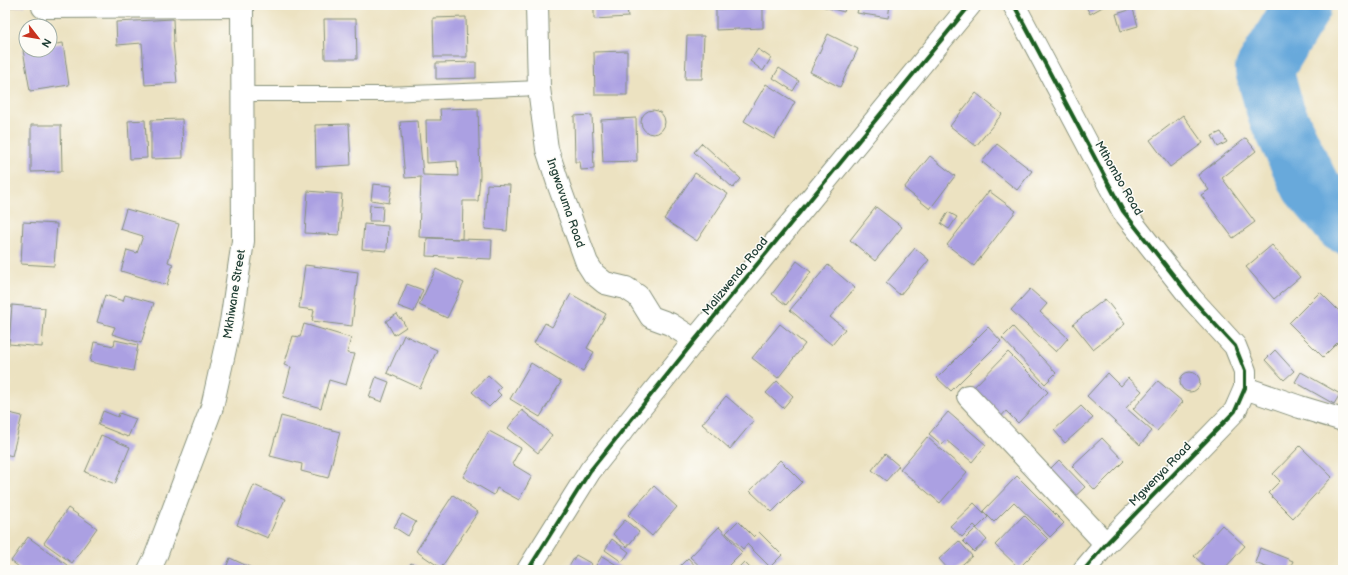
<svg xmlns="http://www.w3.org/2000/svg" width="1348" height="575" font-family="'Balsamiq Sans',sans-serif">
  <style>
    .lines { fill: none; stroke-linecap: round; stroke-linejoin: round }
    .river { stroke: #67a9db; stroke-width: 58 }
    .building { fill: #aba0e2 }
    .service-casing { stroke: #86907a; stroke-width: 16 }
    .minor-casing { stroke: #86907a; stroke-width: 24 }
    .tertiary-casing { stroke: #86907a; stroke-width: 24 }
    .service { stroke: #fff; stroke-width: 14 }
    .minor { stroke: #fff; stroke-width: 22 }
    .tertiary { stroke: #fff; stroke-width: 22 }
    .cycleway-casing { stroke: #fdfcf7; stroke-width: 6 }
    .cycleway { stroke: #1b5e20; stroke-width: 4 }
    .labels { text-anchor: middle; stroke-width: 3; stroke-linejoin: round; paint-order: stroke }
    .street-label { font-size: 12px; fill: #1f3d34; stroke: #fdfcf7 }
  </style>
  <rect width="100%" height="100%" fill="#fdfcf7"/>
  <filter id="ink" filterUnits="userSpaceOnUse"><feTurbulence type="fractalNoise" baseFrequency=".025" numOctaves="2"/><feDisplacementMap in="SourceGraphic" scale="8" xChannelSelector="R" yChannelSelector="G"/><feConvolveMatrix kernelMatrix="1 2 1 2 8 2 1 2 1" color-interpolation-filters="sRGB"/></filter>
  <filter id="wash" filterUnits="userSpaceOnUse"><feTurbulence type="fractalNoise" baseFrequency=".012" numOctaves="4" result="noise"/><feDisplacementMap in="SourceGraphic" scale="16" xChannelSelector="R" yChannelSelector="G"/><feGaussianBlur stdDeviation="0.9" result="paint"/><feColorMatrix in="noise" values="0 0 0 0 0 0 0 0 0 0 0 0 0 0 0 0 0 1.4 0 .05"/><feComposite in="paint" operator="in"/></filter>
  <g filter="url(#wash)">
    <rect width="100%" height="100%" fill="#ece2c1"/>
    <g class="lines">
      <path class="river" d="M1303,5l-39,65 12,43 34,72 33,39"/>
    </g>
    <g id="blocks">
      <path class="building" d="M9,5h16v1l-16,1z
        M594,5h33l1,12 -34,2z
        M725,5h32v3h6v20l-47,2v-21h10z
        M822,5h24l-2,7 -23,-6z
        M859,5h31l-2,13 -31,-5z
        M1085,5h21l-16,9z
        M1133,9l5,17 -17,5 -5,-17z
        M466,17l1,40h-33l-1,-39z
        M173,19l1,24 -1,-1 4,41 -32,2 -3,-42 -25,2 -1,-23z
        M324,19h32l1,40h-32z
        M828,34l30,15 -18,38 -30,-15z
        M687,36h17l-2,43h-17z
        M63,43l6,42 -39,6 -7,-41h27v-5z
        M758,49l13,9 -8,13 -13,-10z
        M627,51v44h-32l-1,-43z
        M476,62v16l-40,1v-16z
        M779,68l20,13 -6,10 -20,-13z
        M766,84l29,18 -21,37 -30,-18z
        M976,93l26,21 -26,32 -26,-20z
        M478,108l2,68 -2,25h-15l-1,38 -43,-2 2,-60 -16,1 -5,-56 18,-1 5,54 35,1 -1,-15 -30,2 -1,-43h15l-1,-11z
        M641 122a12 12 0 1 1 24 0a12 12 0 1 1-24 0Z
        M592,115l2,54 -13,1 -1,-8h-5l-1,-46z
        M1183,115l20,28 -33,24 -20,-27z
        M636,118l1,43 -34,1 -2,-42z
        M182,119l1,39 -32,1v-39z
        M145,120l2,38 -17,1 -2,-38z
        M349,124l2,41 -35,2 -1,-42z
        M31,125h30l1,46 -31,1z
        M1221,132l6,10 -9,5 -6,-11z
        M1246,138l10,13 -34,27 33,44 -22,16 -32,-43 8,-5 -11,-15z
        M702,143l39,36 -8,9 -39,-36z
        M997,144l35,27 -15,19 -35,-28z
        M930,156l25,20 -25,33 -26,-21z
        M695,173l33,21 -31,47 -33,-22z
        M373,184l19,2 -3,17 -18,-3z
        M487,184l23,1 -3,46 -22,-2z
        M308,191l34,3 -3,41 -34,-2z
        M989,191l27,20 -42,55 -27,-21z
        M370,205l13,1 -1,15h-13z
        M876,207l26,20 -27,34 -25,-21z
        M126,209l53,15 -11,38 5,2 -6,21 -46,-14 6,-21 10,3 6,-17 -23,-7z
        M948,212l9,5 -8,12 -8,-5z
        M23,222l34,2 -3,42 -33,-2z
        M364,224l24,2 -1,25 -25,-2z
        M427,238l65,2 -1,19 -65,-3z
        M1272,245l28,32 -26,22 -28,-32z
        M915,248l14,12 -29,35 -14,-12z
        M797,261l14,11 -25,33 -14,-11z
        M305,265l53,7 -6,54 -40,-5 2,-11 -15,-2z
        M828,265l27,23 -25,29 15,12 -13,16 -42,-35z
        M436,269l28,14 -17,35 -28,-13z
        M407,284l16,6 -9,22 -16,-6z
        M1030,289l17,15 -7,8 28,26 -12,14 -45,-42z
        M1320,292l23,23v22l-20,20 -34,-34z
        M571,294l35,20 -19,34 7,4 -11,19 -49,-28 11,-20 7,4z
        M105,295l18,6 2,-6 29,8 -13,40 -29,-9 3,-7 -18,-5z
        M1105,299l20,25 -32,25 -20,-25z
        M12,305l33,3 -3,39 -33,-3z
        M397,314l3,5 1,-1 5,9 -12,8 -8,-14z
        M304,324l47,14 -4,15 8,1 -9,31 -17,-5 -8,28 -38,-11 8,-30 -7,-2 9,-29 7,1z
        M780,324l25,20 -27,34 -26,-20z
        M988,327l13,14 -50,50 -14,-13z
        M1013,327l43,46 -11,11 -43,-46z
        M404,335l33,15 -17,38 -33,-15z
        M115,340l23,5 -5,26 -43,-9 4,-20 20,4z
        M1275,350l19,21 -10,9 -19,-20z
        M1008,352l40,40 -30,31 -12,-12 -6,7 -29,-28z
        M1343,355v9l-4,-5z
        M531,363l30,19 -21,35 -30,-18z
        M1301,372l39,22 -6,10 -39,-22z
        M1180 382a10 10 0 1 1 20 0a10 10 0 1 1-20 0Z
        M1108,373l13,13 7,-8 14,13 -16,17 26,23 -12,14 -53,-49z
        M488,375l13,12 -4,4 4,4 -12,12 -17,-15z
        M376,377l13,5 -7,20 -13,-5z
        M777,381l16,15 -10,12 -17,-15z
        M1158,381l25,21 -26,29 -24,-22z
        M726,396l28,24 -24,29 -28,-25z
        M1081,406l12,12 -28,25 -11,-13z
        M522,410l30,25 -14,18 -30,-25z
        M103,411l15,6 1,-4 17,6 -8,18 -30,-12z
        M5,412l17,4 -10,40 -7,-2z
        M948,412l38,33 -14,17 -26,-22 -4,5 -13,-11z
        M281,416l59,16 -12,46 -27,-7 1,-7 -32,-8z
        M489,431l32,17 -9,16 20,12 -13,24 -22,-12 -3,7 -31,-18z
        M101,435l29,12 -15,37 -30,-12z
        M927,437l40,35 -27,31 -40,-34z
        M1102,438l22,23 -29,29 -23,-24z
        M1300,446l32,31 -39,41 -25,-25 12,-12 -7,-7z
        M885,454l14,12 -13,15 -14,-11z
        M780,460l22,22 -30,30 -22,-21z
        M1059,460l26,27 -15,14 -25,-27z
        M1017,476l47,47 -14,14 -36,-35 -20,20 -11,-11z
        M254,485l31,14 -17,39 -31,-13z
        M654,486l23,21 -25,29 -24,-21z
        M453,495l25,17 -37,56 -25,-17z
        M974,503l14,14 -11,11 -3,-3 -12,12 -12,-11z
        M68,508l29,20 -25,35 -28,-20z
        M402,514l14,8 -8,14 -14,-9z
        M1024,515l24,24 -29,29 -24,-23z
        M625,520l14,12 -12,15 -14,-13z
        M738,521l16,16 5,-5 23,23 -12,12 -23,-23 -4,5 -17,-16z
        M1222,525l23,21 -22,24h-14l-15,-14z
        M719,527l23,25 -18,18h-20l-14,-13z
        M976,528l11,12 -13,12 -11,-11z
        M28,537l46,33h-51l-12,-9z
        M612,539l17,13 -7,10 -17,-12z
        M959,541l13,15 -16,14h-7l-10,-11z
        M1260,548l33,13 -4,9h-15l-19,-7z
        M576,555l16,9 -4,6h-21z
        M602,556l23,14h-32z
        M230,558l26,12h-31z
        M688,558l11,12h-23z
        M744,562l8,8h-16z
        M411,563l12,7h-16z"/>
    </g>
  </g>
  <g filter="url(#ink)">
    <use href="#blocks" fill-opacity="0" stroke="#86907a" stroke-width="1"/>
    <g class="lines">
      <g class="service-casing">
        <path id="service" d="M242,94h143l154,-6"/>
      </g>
      <g class="minor-casing">
        <path id="minor" d="M537,5l2,83 8,61 12,37 28,77 7,11 11,9 21,5 12,8 13,21 19,7 25,16
          M1014,5l109,206 69,88 43,47 10,25v17l-10,23 -129,133 -22,26
          M43,7l199,-1
          M1245,388l55,19 43,13
          M968,396l138,148
          M528,570l62,-99 105,-131 275,-335"/>
      </g>
      <g class="tertiary-casing">
        <path id="tertiary" d="M149,570l6,-12 57,-151 19,-85 12,-81 -1,-236"/>
      </g>
      <use href="#service" class="service"/>
      <use href="#minor" class="minor"/>
      <use href="#tertiary" class="tertiary"/>
      <g class="cycleway-casing">
        <path id="cycleway" d="M1014,5l109,206 69,88 43,47 10,25v17l-10,23 -129,133 -22,26
          M528,570l62,-99 105,-131 275,-335"/>
      </g>
      <use href="#cycleway" class="cycleway"/>
    </g>
  </g>
  <g class="labels">
    <g class="street-label">
      <text transform="translate(1119 178) rotate(60)" y="4">Mthombo Road</text>
      <text transform="translate(566 203) rotate(71)" y="4">Ingwavuma Road</text>
      <text transform="translate(735 276) rotate(-51)" y="4">Malizwenda Road</text>
      <text transform="translate(234 294) rotate(-81)" y="4">Mkhiwane Street</text>
      <text transform="translate(1160 474) rotate(-46)" y="4">Mgwenya Road</text>
    </g>
  </g>
  <rect width="1348" height="575" fill="none" stroke="#fdfcf7" stroke-width="20"/>
  <g transform="translate(38 38) rotate(121)"><circle r="19" fill="#fdfcf7" stroke="#a4b0a9"/>
  <path d="M0-3L7 15L0 10L-7 15Z" fill="#c8321e"/>
  <text y="-6" font-size="11" font-weight="bold" text-anchor="middle" fill="#1f3d34">N</text>
  </g>
</svg>
